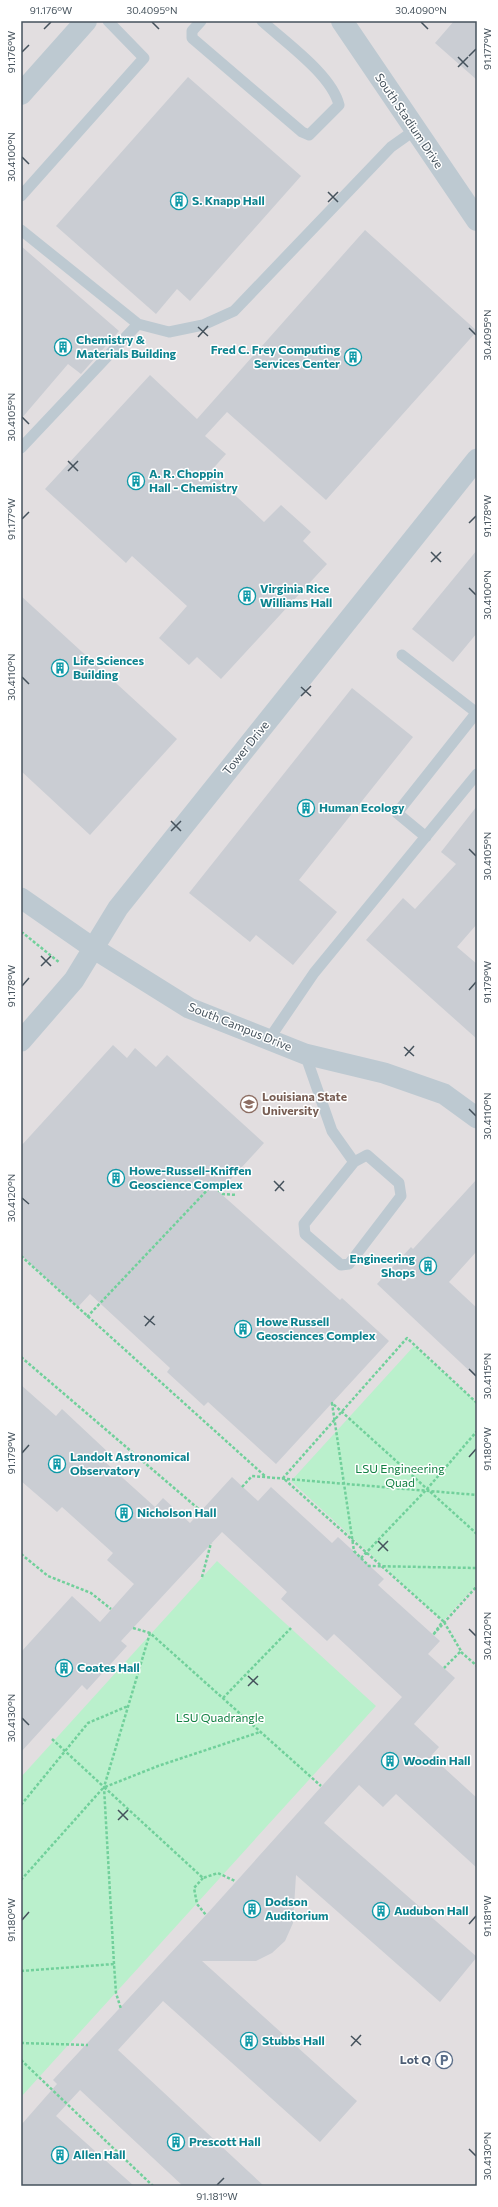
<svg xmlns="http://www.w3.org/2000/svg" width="498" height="2207" font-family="Commissioner,sans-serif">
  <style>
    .education { fill: #e2dee0 }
    .green { fill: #baf0cc }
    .building { fill: #cacdd3 }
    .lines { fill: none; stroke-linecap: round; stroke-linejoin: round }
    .path { stroke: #71d09b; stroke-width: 2.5; stroke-dasharray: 3 2; stroke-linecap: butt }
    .service { stroke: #bdc9d1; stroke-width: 11 }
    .minor { stroke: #bdc9d1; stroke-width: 21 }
    .tertiary { stroke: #bdc9d1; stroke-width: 22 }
    .ticks { fill: none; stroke: #45525c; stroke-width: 1.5 }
    .labels { text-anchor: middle; stroke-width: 3; stroke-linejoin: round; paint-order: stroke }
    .street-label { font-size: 12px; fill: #45525c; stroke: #fff }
    .culture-label { font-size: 12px; font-weight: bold; fill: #0d838f; stroke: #fff; text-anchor: start }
    .education-label { font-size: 12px; font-weight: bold; fill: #785e54; stroke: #fff; text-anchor: start }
    .park-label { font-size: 12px; fill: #138043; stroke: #fff }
    .service-label { font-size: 12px; font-weight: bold; fill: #4e5e75; stroke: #fff; text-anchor: end }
    .neatline { fill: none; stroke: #45525c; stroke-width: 1.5 }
    .ticks-label { font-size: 10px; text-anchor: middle; fill: #45525c }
  </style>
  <rect width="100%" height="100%" fill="#f1eeee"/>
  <path class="education" d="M21,21h456v2165h-456z"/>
  <path class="green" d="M414,1346l63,57v181l-34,37 -152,-140z
    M217,1561l159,145 -355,391v-320z"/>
  <path class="building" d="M454,21h23v59l-42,-37z
    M188,77l113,99 -111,125 -13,-12 -21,25 -100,-88z
    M365,230l112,101 -151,169 -99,-88 -22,24 21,18 -16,18 54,50 17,-17 30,27 -8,9 24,23 -106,115 -24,-22 -8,8 -30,-27 28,-32 -55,-50 -6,7 -81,-74 105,-114 47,44z
    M21,246l98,85 -38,43 -13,-10 -47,55z
    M477,550v83l-24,29 -41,-33z
    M21,596l156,143 -87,96 -69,-64z
    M352,688l61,49 -114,143 38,32 -44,53 -37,-30 -6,7 -61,-49z
    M477,806v118l-20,23 20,17v75l-111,-99 37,-42 12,11 41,-45 -15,-12z
    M113,1045l14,13 8,-10 21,19 11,-12 97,88 -45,49 121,108 2,-2 47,43 -113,123 -68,-62 -4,4 -37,-34 3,-4 -80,-74 -12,13 -57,-52v-109z
    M477,1179v72l-28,31 28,26v70l-100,-94 34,-37 2,2z
    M21,1385l35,31 6,-7 48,45 -6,7 51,46 8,-9 27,25 42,-46 26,24 13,-14 61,56 6,-6 46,42 -6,6 62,56 -12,13 27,24 -41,46 25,23 -8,9 46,42v70l-81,-74 -13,13 -24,-22 -35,38 153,134 -37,45 -144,-127 -3,48 -8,18 -13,12 -16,8h-54l155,140 -37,41 -157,-141 -45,49 146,136h-81l-103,-96 -24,26 78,70h-113v-61l36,-41 -4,-4 153,-165 196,-218 -68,-63 -7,7 -46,-42 6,-7 -65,-60 -101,109 6,5 -40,44 -5,-5 -61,67v-100l51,-56 28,26 34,-38 -27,-24 6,-7 -51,-46 -5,5 -36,-31z"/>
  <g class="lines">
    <path class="path" d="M21,934l2,-1 37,30
      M21,1256l245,221
      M87,1317l125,-132 11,9 14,1
      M21,1357l180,154
      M477,1403l-70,-65 -124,140 160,143 -10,14 44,-49
      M242,1487l10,-11 225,19
      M477,1534l-145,-131 22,148 15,15 108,2
      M21,1554l27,22 43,17 20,16
      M361,1558l66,-69 50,-58
      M202,1577l9,-34
      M444,1622l17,29 -17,17
      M133,1628l17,5 171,153
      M461,1652l16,14
      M223,1698l68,-70
      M52,1739l52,48
      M105,1787l53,-21 102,-34
      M21,1805l67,-82 40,-17
      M203,1878l-9,10 3,16 9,11
      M21,1880l83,-93 99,91 15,-5 17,8
      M114,1964l-10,-177 46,-154
      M21,1971l93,-7 2,29 5,16
      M21,2043l67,2
      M21,2060l132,126"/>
    <path class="service" d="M201,21l-9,10v7l110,94 7,3 30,-30c-7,-30 -54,-63 -77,-84
      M21,196l123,-138 -36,-37
      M21,230l117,94 31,8 34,-7 31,-14 157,-164 24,-17
      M21,448l117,-124
      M402,655l75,58
      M426,837l-29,-24 80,-101
      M269,1039l45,-66 163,-199
      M305,1054l27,77 22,31 -50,62 1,10 36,31 8,-1 52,-68 -2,-13 -32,-28 -13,7"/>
    <path class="minor" d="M21,898l72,50 96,60 116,46 79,19 60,21 33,24
      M21,1041l53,-61 44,-72 359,-449"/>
    <path class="tertiary" d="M342,21l135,199
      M21,94l65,-73"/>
  </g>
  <path class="ticks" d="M152,22l7,7M421,22l7,7M44,29l7,-7M22,52l7,-7M469,56l7,-7M458,57l10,10M458,67l10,-10M22,157l7,7M328,192l10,10M328,202l10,-10M198,327l10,9M469,328l7,7M198,337l10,-11M22,417l7,7M68,461l10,10M68,471l10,-10M22,519l7,-7M469,523l7,-7M431,552l10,10M431,562l10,-10M469,588l7,7M22,677l7,7M301,687l10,9M301,696l10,-10M171,821l10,10M171,831l10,-10M469,849l7,7M41,956l10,10M41,966l10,-10M22,986l7,-8M469,990l7,-8M404,1047l10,9M405,1056l9,-10M469,1109l7,7M274,1181l10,10M275,1191l9,-10M22,1198l7,6M144,1316l11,9M145,1326l9,-10M469,1369l7,7M22,1453l7,-8M469,1457l7,-8M378,1541l10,10M378,1551l10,-10M469,1629l7,7M248,1676l10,9M248,1686l10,-10M22,1718l7,7M118,1810l10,10M118,1820l10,-10M22,1920l7,-8M469,1924l7,-8M351,2036l10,9M351,2046l10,-11M469,2149l7,7M217,2185l7,-7"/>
  <defs>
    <g id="building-ring" transform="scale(0.9)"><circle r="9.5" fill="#fff" stroke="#0f9aa8" stroke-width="1.5"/><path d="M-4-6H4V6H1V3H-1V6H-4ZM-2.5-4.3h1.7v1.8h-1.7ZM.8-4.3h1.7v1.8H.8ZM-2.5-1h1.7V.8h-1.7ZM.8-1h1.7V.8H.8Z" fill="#0f9aa8"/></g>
    <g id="university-ring" transform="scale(0.9)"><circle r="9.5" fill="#fff" stroke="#8d6e63" stroke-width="1.5"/><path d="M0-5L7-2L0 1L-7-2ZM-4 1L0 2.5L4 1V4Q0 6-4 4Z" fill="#8d6e63"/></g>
    <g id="parking-ring" transform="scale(0.9)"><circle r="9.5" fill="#fff" stroke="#5c6f8a" stroke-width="1.5"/><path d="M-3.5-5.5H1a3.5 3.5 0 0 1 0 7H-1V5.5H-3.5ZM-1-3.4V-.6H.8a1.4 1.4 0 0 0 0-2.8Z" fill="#5c6f8a"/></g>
  </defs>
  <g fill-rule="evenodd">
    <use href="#building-ring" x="179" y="201"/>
    <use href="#building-ring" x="63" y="347"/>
    <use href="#building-ring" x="353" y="357"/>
    <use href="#building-ring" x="136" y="481"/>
    <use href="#building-ring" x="247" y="596"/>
    <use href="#building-ring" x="60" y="668"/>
    <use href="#building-ring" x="306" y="808"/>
    <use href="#university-ring" x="249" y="1104"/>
    <use href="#building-ring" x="116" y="1178"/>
    <use href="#building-ring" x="428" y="1266"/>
    <use href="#building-ring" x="243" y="1329"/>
    <use href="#building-ring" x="57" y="1464"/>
    <use href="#building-ring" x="124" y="1513"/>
    <use href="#building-ring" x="64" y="1668"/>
    <use href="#building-ring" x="390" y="1761"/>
    <use href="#building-ring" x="252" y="1909"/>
    <use href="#building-ring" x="381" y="1911"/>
    <use href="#building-ring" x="249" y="2041"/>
    <use href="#parking-ring" x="444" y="2060"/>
    <use href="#building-ring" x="176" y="2142"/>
    <use href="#building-ring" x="60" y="2155"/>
  </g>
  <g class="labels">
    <g class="street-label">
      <text transform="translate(409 121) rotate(56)" y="4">South Stadium Drive</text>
      <text transform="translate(246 748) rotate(-51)" y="4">Tower Drive</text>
      <text transform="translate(240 1027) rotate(22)" y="4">South Campus Drive</text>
    </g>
    <g class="culture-label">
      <text x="192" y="205">S. Knapp Hall</text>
      <text x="76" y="344">Chemistry &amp;<tspan x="76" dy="14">Materials Building</tspan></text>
      <text x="340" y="354" text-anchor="end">Fred C. Frey Computing<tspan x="340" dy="14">Services Center</tspan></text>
      <text x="149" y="478">A. R. Choppin<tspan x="149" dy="14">Hall - Chemistry</tspan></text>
      <text x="260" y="593">Virginia Rice<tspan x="260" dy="14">Williams Hall</tspan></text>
      <text x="73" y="665">Life Sciences<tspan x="73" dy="14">Building</tspan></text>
      <text x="319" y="812">Human Ecology</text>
      <text x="129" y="1175">Howe-Russell-Kniffen<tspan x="129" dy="14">Geoscience Complex</tspan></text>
      <text x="415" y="1263" text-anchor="end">Engineering<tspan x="415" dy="14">Shops</tspan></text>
      <text x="256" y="1326">Howe Russell<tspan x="256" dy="14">Geosciences Complex</tspan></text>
      <text x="70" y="1461">Landolt Astronomical<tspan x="70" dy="14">Observatory</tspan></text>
      <text x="137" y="1517">Nicholson Hall</text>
      <text x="77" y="1672">Coates Hall</text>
      <text x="403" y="1765">Woodin Hall</text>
      <text x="265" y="1906">Dodson<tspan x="265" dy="14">Auditorium</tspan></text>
      <text x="394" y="1915">Audubon Hall</text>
      <text x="262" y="2045">Stubbs Hall</text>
      <text x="189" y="2146">Prescott Hall</text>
      <text x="73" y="2159">Allen Hall</text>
    </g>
    <g class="education-label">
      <text x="262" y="1101">Louisiana State<tspan x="262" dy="14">University</tspan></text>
    </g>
    <g class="park-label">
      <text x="400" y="1473">LSU Engineering<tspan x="400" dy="14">Quad</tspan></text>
      <text x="220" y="1722">LSU Quadrangle</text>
    </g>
    <g class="service-label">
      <text x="431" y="2064">Lot Q</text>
    </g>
  </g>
  <rect width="498" height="2207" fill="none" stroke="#ffffff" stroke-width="44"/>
  <rect x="22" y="22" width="454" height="2163" class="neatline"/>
  <g class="ticks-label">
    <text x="51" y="14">91.176°W</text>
    <text x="152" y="14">30.4095°N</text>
    <text x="421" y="14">30.4090°N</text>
    <text transform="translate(487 49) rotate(-90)" y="4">91.177°W</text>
    <text transform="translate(11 52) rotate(-90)" y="4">91.176°W</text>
    <text transform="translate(11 157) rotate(-90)" y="4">30.4100°N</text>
    <text transform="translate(487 335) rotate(-90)" y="4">30.4095°N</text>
    <text transform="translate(11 417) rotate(-90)" y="4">30.4105°N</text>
    <text transform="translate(487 516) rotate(-90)" y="4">91.178°W</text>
    <text transform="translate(11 519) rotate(-90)" y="4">91.177°W</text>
    <text transform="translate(487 595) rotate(-90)" y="4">30.4100°N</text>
    <text transform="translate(11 677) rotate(-90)" y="4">30.4110°N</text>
    <text transform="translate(487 856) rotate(-90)" y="4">30.4105°N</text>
    <text transform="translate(487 982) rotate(-90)" y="4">91.179°W</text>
    <text transform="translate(11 986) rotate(-90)" y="4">91.178°W</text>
    <text transform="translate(487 1116) rotate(-90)" y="4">30.4110°N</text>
    <text transform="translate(11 1198) rotate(-90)" y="4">30.4120°N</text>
    <text transform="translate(487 1376) rotate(-90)" y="4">30.4115°N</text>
    <text transform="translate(487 1449) rotate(-90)" y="4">91.180°W</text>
    <text transform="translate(11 1453) rotate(-90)" y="4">91.179°W</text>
    <text transform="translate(487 1636) rotate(-90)" y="4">30.4120°N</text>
    <text transform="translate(11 1718) rotate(-90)" y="4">30.4130°N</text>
    <text transform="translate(487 1916) rotate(-90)" y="4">91.181°W</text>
    <text transform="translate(11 1920) rotate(-90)" y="4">91.180°W</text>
    <text transform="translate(487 2156) rotate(-90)" y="4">30.4130°N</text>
    <text x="217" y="2200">91.181°W</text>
  </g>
</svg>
